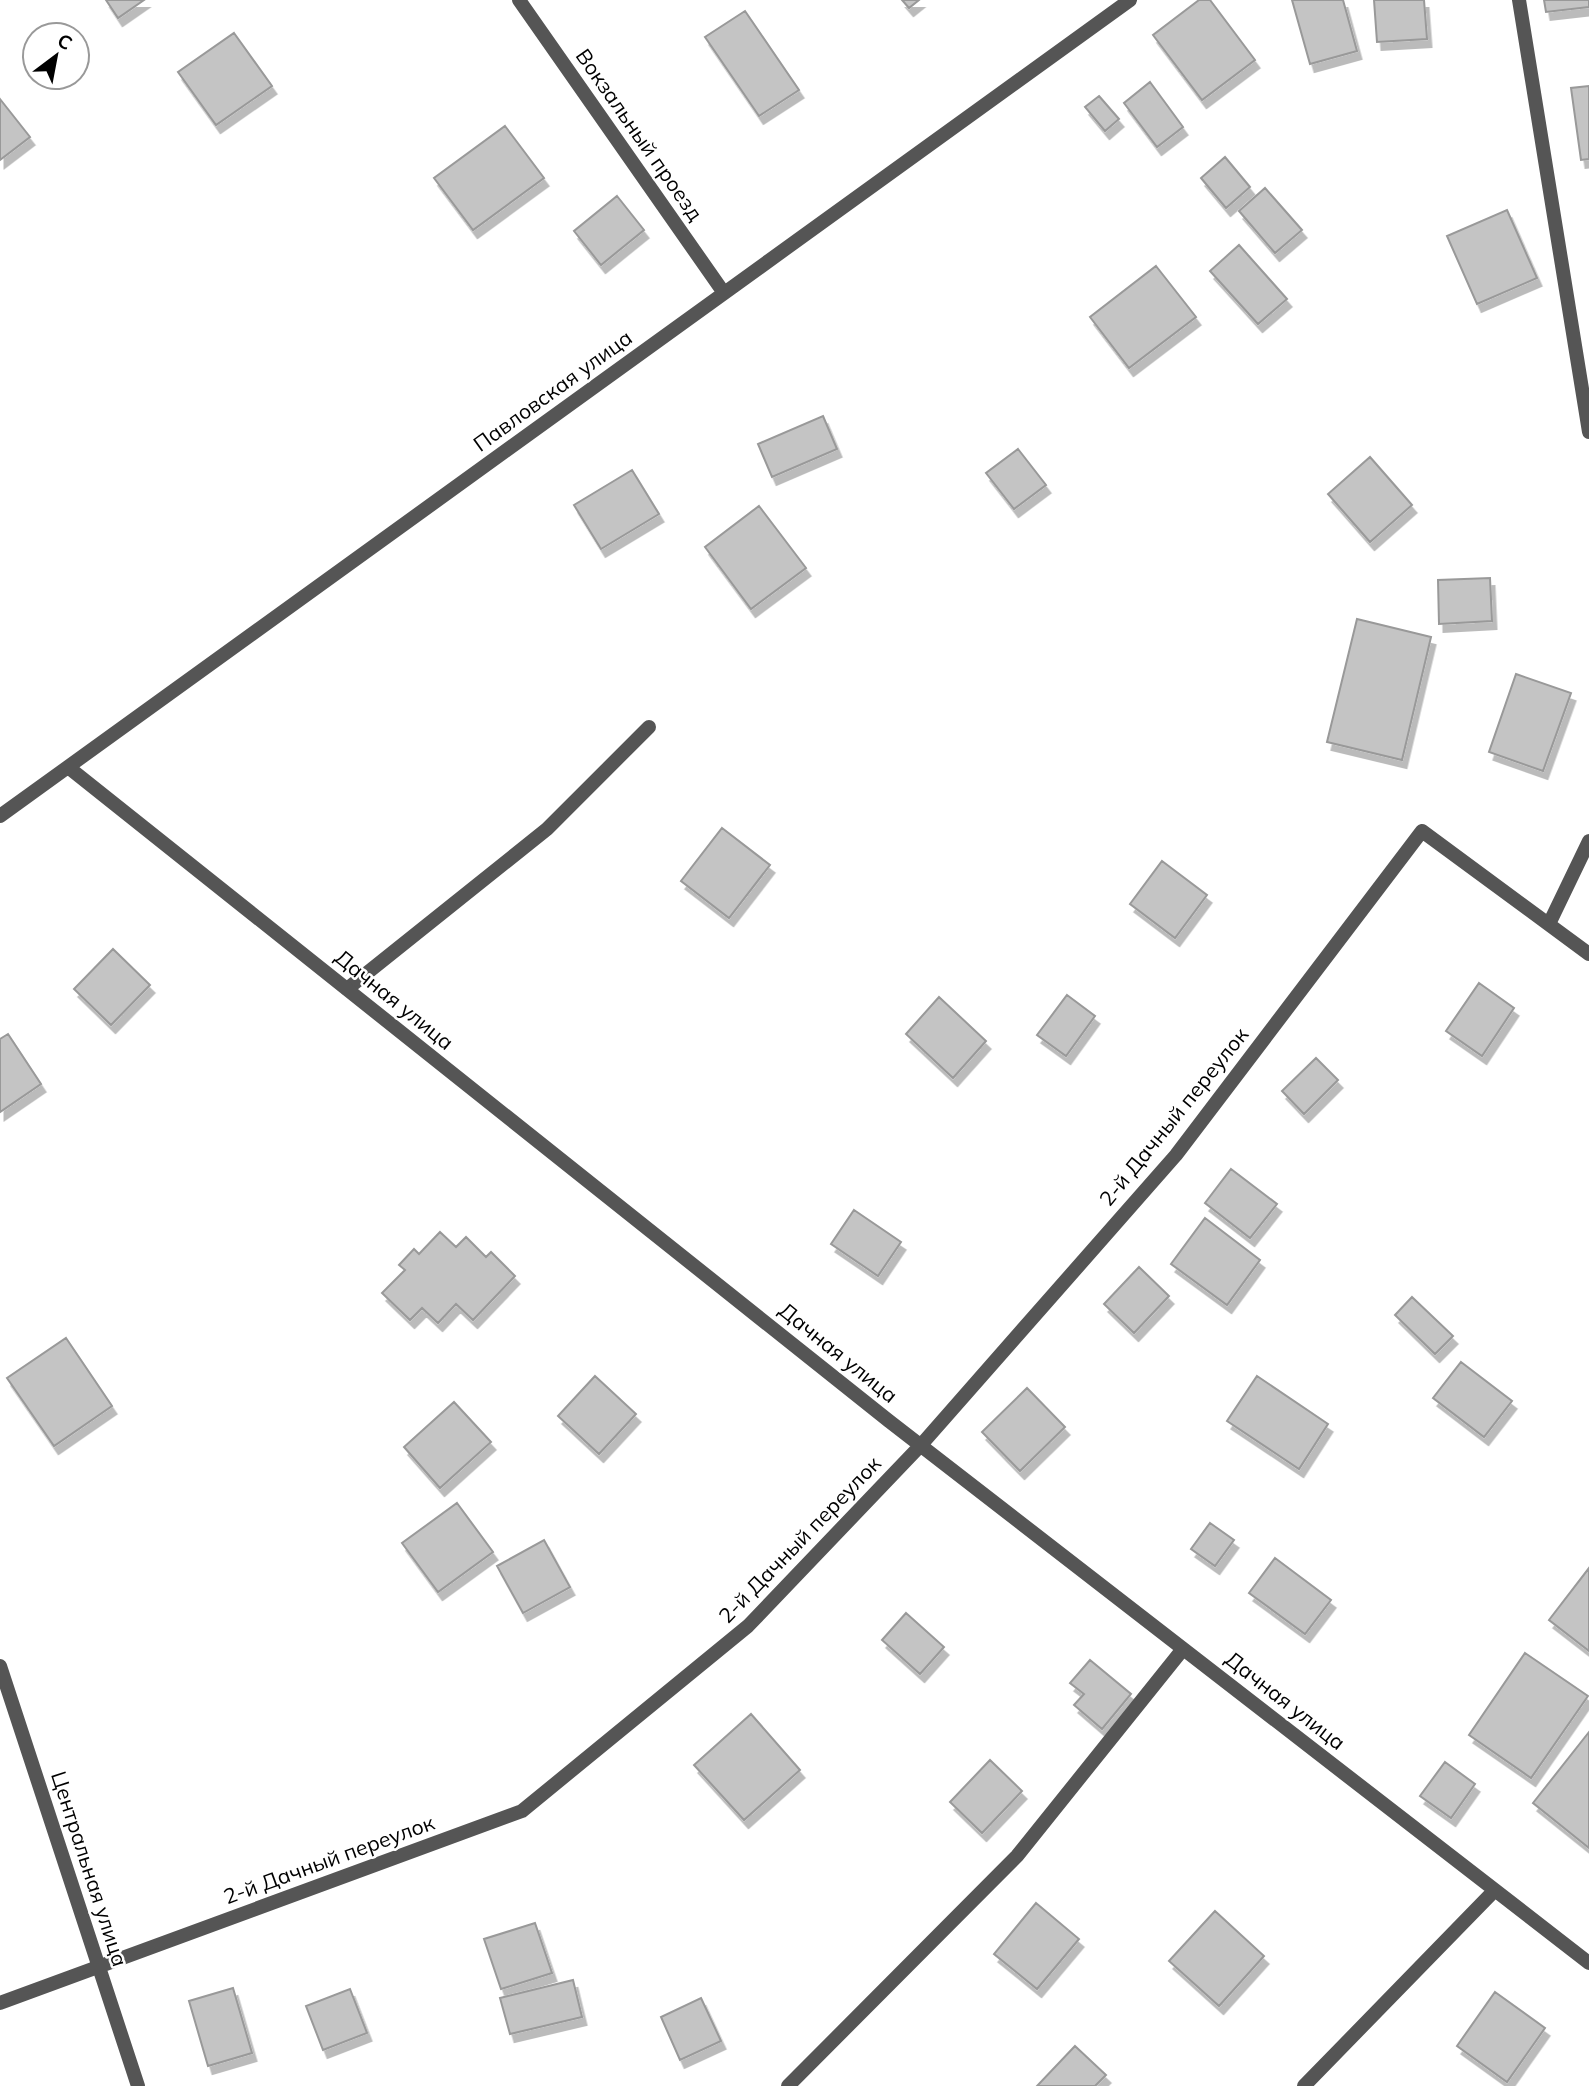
<svg xmlns="http://www.w3.org/2000/svg" width="1589" height="2086" font-family="Mulish,sans-serif">
  <style>
    .building { fill: #c4c4c4; stroke: #999; stroke-width: 2; filter: url(#shadow) }
    .lines { fill: none; stroke-linecap: round; stroke-linejoin: round }
    .service { stroke: #555; stroke-width: 14 }
    .minor { stroke: #555; stroke-width: 14 }
    .labels { text-anchor: middle; stroke-width: 5; stroke-linejoin: round; paint-order: stroke }
    .street-label { font-size: 21px; fill: #000; stroke: #fff }
  </style>
  <defs>
    <filter id="shadow"><feDropShadow dx="4.5" dy="8" stdDeviation="0" flood-color="#0004"/></filter>
  </defs>
  <rect width="100%" height="100%" fill="#fff"/>
  <path class="building" d="M106,0h38l-26,18z
    M902,0h17l-10,8z
    M1199,0h11l45,60 -53,40 -49,-65z
    M1292,0h51l14,51 -47,13z
    M1374,0h50l3,39 -50,3z
    M1544,0h45v7l-43,5z
    M745,11l54,79 -40,26 -54,-79z
    M234,33l38,53 -56,39 -38,-53z
    M1150,82l33,45 -26,20 -33,-44z
    M1589,86v73l-8,1 -10,-72z
    M1099,96l20,23 -14,12 -20,-24z
    M0,99l30,38 -30,23z
    M505,126l39,52 -71,52 -39,-52z
    M1225,157l25,30 -24,21 -25,-30z
    M1265,188l37,42 -27,23 -36,-42z
    M617,196l27,34 -43,35 -27,-34z
    M1507,210l30,68 -60,26 -30,-68z
    M1239,245l48,54 -29,25 -48,-53z
    M1156,266l40,51 -67,51 -39,-51z
    M823,416l14,33 -65,28 -14,-33z
    M1018,449l28,36 -32,24 -28,-36z
    M1370,457l42,48 -42,37 -42,-48z
    M632,470l27,44 -58,35 -27,-44z
    M759,506l47,62 -55,41 -46,-62z
    M1490,578l2,43 -53,3 -1,-44z
    M1357,619l74,18 -29,123 -75,-18z
    M1516,674l55,19 -28,78 -54,-19z
    M722,828l48,37 -41,53 -48,-37z
    M1162,861l45,34 -32,43 -45,-34z
    M113,949l37,36 -39,40 -37,-36z
    M1479,983l35,25 -32,48 -36,-25z
    M1067,995l28,21 -29,40 -29,-21z
    M939,997l47,44 -33,37 -47,-44z
    M8,1034l33,50 -41,28v-73z
    M1316,1058l22,22 -34,34 -22,-23z
    M1231,1169l46,35 -27,34 -45,-35z
    M854,1210l47,32 -23,34 -47,-32z
    M1205,1218l55,42 -33,45 -56,-41z
    M440,1232l16,15 10,-10 20,20 5,-5 24,24 -42,44 -17,-16 -18,19 -16,-15 -12,12 -28,-27 23,-23 -6,-5 15,-16 5,5z
    M1139,1267l30,29 -35,37 -30,-29z
    M1412,1297l41,39 -18,18 -40,-39z
    M66,1338l46,68 -58,40 -47,-68z
    M1461,1362l51,39 -28,36 -51,-39z
    M595,1376l41,38 -37,40 -41,-38z
    M1257,1376l71,48 -29,45 -72,-48z
    M1027,1388l38,39 -45,44 -38,-39z
    M454,1402l37,40 -51,46 -36,-41z
    M457,1503l36,49 -55,40 -36,-49z
    M1210,1523l24,17 -19,26 -24,-17z
    M544,1540l26,47 -47,26 -26,-47z
    M1275,1558l56,42 -26,34 -56,-41z
    M1589,1568v83l-40,-31z
    M906,1613l38,34 -24,27 -38,-34z
    M1525,1653l63,43 -57,82 -62,-43z
    M1090,1660l41,34 -29,35 -28,-24 10,-11 -14,-11z
    M751,1714l49,56 -56,50 -50,-55z
    M1589,1732v116l-56,-45z
    M990,1760l32,31 -40,42 -32,-31z
    M1445,1762l30,22 -24,34 -31,-22z
    M1036,1903l43,36 -42,50 -43,-35z
    M1215,1911l49,45 -45,50 -50,-45z
    M535,1923l17,50 -51,16 -17,-50z
    M573,1980l9,37 -72,17 -10,-36z
    M233,1988l19,65 -44,13 -19,-65z
    M350,1989l17,44 -44,17 -17,-44z
    M1495,1992l50,36 -38,54 -50,-36z
    M701,1998l20,43 -41,19 -19,-43z
    M1075,2046l31,29 -11,11h-58z"/>
  <g class="lines">
    <path class="service" d="M347,989l200,-160 102,-102"/>
    <path class="minor" d="M519,0l205,293
      M1519,0l70,432
      M68,767l821,654 700,542
      M0,816l1130,-816
      M1549,924l40,-83
      M0,1666l138,420
      M0,2003l522,-192 226,-185 173,-181 255,-290 246,-324 167,123
      M788,2086l229,-230 166,-207
      M1304,2086l190,-195"/>
  </g>
  <g class="labels">
    <g class="street-label">
      <text transform="translate(639 135) rotate(55)" y="7">Вокзальный проезд</text>
      <text transform="translate(553 391) rotate(-36)" y="7">Павловская улица</text>
      <text transform="translate(394 1000) rotate(39)" y="7">Дачная улица</text>
      <text transform="translate(1174 1117) rotate(-51)" y="7">2-й Дачный переулок</text>
      <text transform="translate(838 1353) rotate(39)" y="7">Дачная улица</text>
      <text transform="translate(800 1540) rotate(-46)" y="7">2-й Дачный переулок</text>
      <text transform="translate(1285 1701) rotate(38)" y="7">Дачная улица</text>
      <text transform="translate(329 1860) rotate(-20)" y="7">2-й Дачный переулок</text>
      <text transform="translate(89 1869) rotate(72)" y="7">Центральная улица</text>
    </g>
  </g>
  <g transform="translate(56 56) rotate(32)"><circle r="33" fill="#ffffff" stroke="#999999" stroke-width="2"/>
  <path d="M0-5L12 26L0 18L-12 26Z" fill="#000000"/>
  <text y="-10" font-size="19" font-weight="bold" text-anchor="middle" fill="#000000">С</text>
  </g>
</svg>
